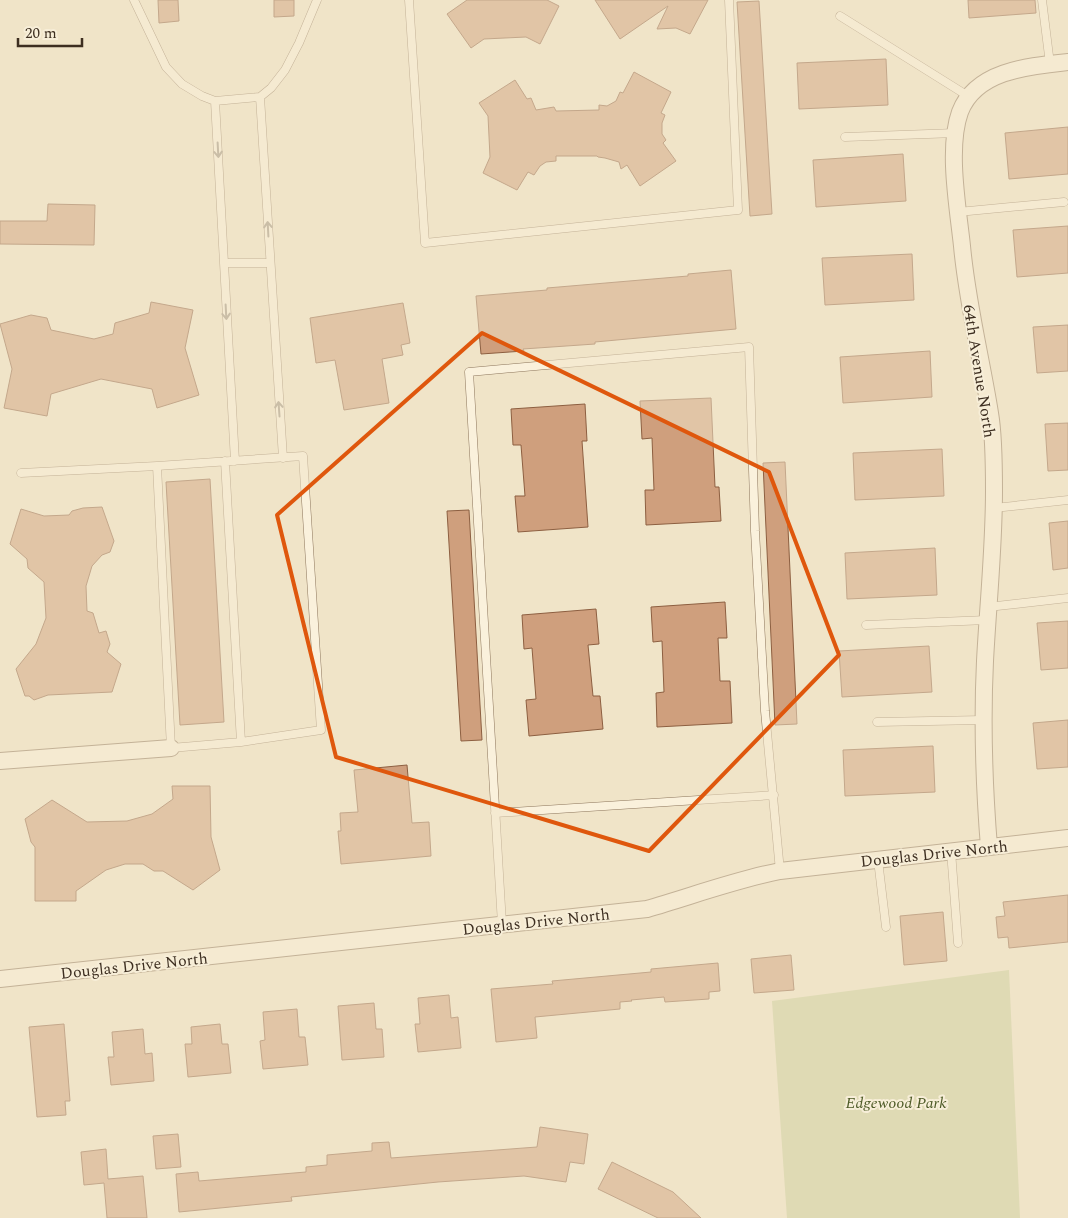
<svg xmlns="http://www.w3.org/2000/svg" width="1068" height="1218" font-family="Spectral,serif">
  <style>
    .green { fill: #c9cf9b }
    .building { fill: #cf9f7d; stroke: #8d5f41 }
    .lines { fill: none; stroke-linecap: round; stroke-linejoin: round }
    .lane-casing { stroke: #8d765c; stroke-width: 9 }
    .street-casing { stroke: #8d765c; stroke-width: 18 }
    .lane { stroke: #faf1dc; stroke-width: 8 }
    .street { stroke: #faf1dc; stroke-width: 16 }
    .oneway { stroke: #9c907e }
    .marked { fill: none; stroke: #df570d; stroke-width: 4; stroke-linejoin: round }
    .labels { text-anchor: middle; stroke-width: 4; stroke-linejoin: round; paint-order: stroke }
    .street-label { font-size: 16px; fill: #3d2e20; stroke: #f7eed8 }
    .park-label { font-size: 16px; font-style: italic; fill: #4d5a26; stroke: #f7eed8 }
  </style>
  <rect width="100%" height="100%" fill="#f0e4c8"/>
  <path class="green" d="M1009,970l11,248h-233l-15,-217z"/>
  <path class="building" d="M158,0h20l1,21 -20,2z
    M274,0h20v16l-20,1z
    M467,0h80l12,6 -19,38 -14,-7 -42,2 -13,9 -24,-34z
    M595,0h113l-18,34 -14,-6 -19,1 11,-23 -48,33z
    M968,0h67l1,13 -67,5z
    M759,1l13,213 -22,2 -13,-214z
    M886,59l2,46 -89,4 -2,-46z
    M634,72l37,20 -10,21 4,2 -3,8v11l4,6 -3,3 13,18 -36,25 -13,-21 -6,4 -2,-7 -14,-4 -7,-1 -1,-1h-41v5l-10,1 -6,4 -6,9 -6,-3 -11,18 -34,-17 7,-16 -2,-41 -9,-13 36,-23 12,19 4,-1 5,12 18,-3 2,4 43,-1v-5l8,1 9,-5 4,-9 3,1z
    M1068,127v47l-59,5 -4,-46z
    M903,154l3,47 -90,6 -3,-47z
    M48,204l47,1 -1,40 -94,-1v-23h47z
    M1068,226v47l-51,4 -4,-47z
    M912,254l2,46 -89,5 -3,-47z
    M731,270l5,59 -141,13v2l-72,5 1,2 -43,3 -5,-58 71,-6v-2l141,-12v-2z
    M151,302l42,8 -8,38 14,47 -42,13 -5,-19 -51,-10 -50,15 -4,22 -43,-8 8,-39 -12,-45 31,-9 16,3 4,12 43,9 19,-5 2,-11 34,-10z
    M403,303l7,40 -9,2 2,10 -21,4 7,44 -45,7 -9,-50 -19,3 -6,-45z
    M1068,325v46l-31,2 -4,-46z
    M930,351l2,46 -89,6 -3,-46z
    M711,398l4,89h4l2,34 -75,4 -1,-35h9l-2,-52 -10,1 -2,-38z
    M585,404l2,37h-5l6,86 -70,5 -3,-36h10l-4,-51h-8l-2,-36z
    M1068,423v47l-20,1 -3,-47z
    M942,449l2,47 -89,4 -2,-47z
    M785,462l12,262 -22,1 -12,-262z
    M210,479l14,243 -44,3 -14,-243z
    M102,507l12,34 -4,11 -8,3 -10,11 -6,20 1,25 6,2 6,20 7,-2 4,13 -3,8 14,12 -9,28 -64,3 -14,5 -5,-4h-4l-9,-27 20,-25 10,-26 -2,-36 -16,-14 -1,-9 -17,-15 11,-35 23,7 25,-1 3,-4 11,-3z
    M469,510l13,230 -21,1 -14,-230z
    M1068,521v47l-15,2 -4,-47z
    M935,548l2,47 -90,4 -2,-46z
    M725,602l2,36h-9l2,43h10l2,42 -75,4 -1,-34 8,-1 -2,-51 -9,1 -2,-35z
    M596,609l3,35 -11,1 5,51h7l3,33 -74,7 -3,-36 10,-1 -4,-51 -8,1 -2,-34z
    M1068,621v47l-27,2 -4,-47z
    M929,646l3,46 -90,5 -3,-46z
    M1068,720v47l-31,2 -4,-46z
    M933,746l2,46 -90,4 -2,-46z
    M407,765l5,58 17,-1 2,34 -90,8 -3,-33h3l-1,-18 18,-1 -4,-42z
    M172,786h38l1,51 9,33 -27,20 -30,-19h-9l-11,-7h-18l-19,6 -30,21v10h-41v-54l-4,-5 -6,-23 27,-19 35,22 40,-1 25,-7 21,-15z
    M1068,895v47l-59,6 -1,-11 -10,1 -2,-21 9,-1 -2,-14z
    M943,912l4,49 -43,4 -4,-49z
    M791,955l3,35 -40,3 -3,-34z
    M718,963l2,28 -11,1v7l-44,3 -1,-5 -33,3 1,1 -12,1v7l-85,8 2,21 -41,4 -5,-53 62,-5 -1,-3 99,-9v-3z
    M449,995l2,23 7,-1 3,31 -43,4 -3,-28h5l-2,-26z
    M374,1003l2,26h6l2,28 -42,3 -4,-54z
    M297,1009l2,28h6l3,28 -45,4 -3,-28 5,-1 -2,-28z
    M64,1024l6,77h-5l1,14 -29,2 -8,-90z
    M220,1024l2,20h6l3,29 -43,4 -3,-33h7l-1,-17z
    M143,1029l2,25 7,-1 2,28 -43,4 -3,-28h6l-2,-25z
    M540,1127l48,7 -4,30 -14,-2 -4,20 -42,-6 -86,6 -147,15 1,4 -113,11 -3,-38 22,-2 1,9 107,-9v-5l21,-2v-10l45,-4v-8l17,-1 2,16 146,-11z
    M178,1134l3,33 -25,2 -3,-33z
    M106,1149l2,30 35,-3 4,42h-40l-3,-35 -20,2 -3,-33z
    M612,1162l61,30 28,26h-43l-60,-29z"/>
  <g class="lines">
    <g class="lane-casing">
      <path id="lane" d="M134,0l32,67 16,17 20,12 13,5 45,-4 11,-9 14,-18 14,-27 18,-43
        M409,0l16,243 313,-33 -9,-210
        M1042,0l8,64
        M840,16l128,80
        M260,97l23,361
        M215,101l20,360
        M845,137l111,-4
        M958,212l106,-10
        M224,263h46
        M157,466l14,282 70,-6 -16,-281
        M21,473l136,-7 146,-10 18,274 -80,12
        M994,508l74,-8
        M988,607l80,-9
        M866,625l121,-5
        M877,722l106,-2
        M495,813l279,-18
        M951,851l7,92
        M878,860l8,67
        M502,924l-33,-552 280,-25 6,184 10,180 15,160"/>
    </g>
    <g class="street-casing">
      <path id="street" d="M0,761l171,-13
        M989,847c-5,-62 -7,-124 -4,-186 3,-57 9,-113 9,-170 0,-24 0,-55 -4,-78 -9,-56 -23,-111 -28,-167 -4,-38 -15,-98 -2,-134 16,-42 70,-46 108,-50
        M0,979l647,-70c45,-13 88,-29 133,-38l288,-33"/>
    </g>
    <use href="#lane" class="lane"/>
    <use href="#street" class="street"/>
  </g>
  <defs><path id="oneway-shaft" d="M-6 0H5M1.5-3L5.5 0L1.5 3" fill="none" stroke-width="1.6" stroke-linecap="round" stroke-linejoin="round" transform="scale(1.25)"/></defs>
  <g class="oneway">
    <use href="#oneway-shaft" transform="translate(218 150) rotate(87)"/>
    <use href="#oneway-shaft" transform="translate(268 229) rotate(-93)"/>
    <use href="#oneway-shaft" transform="translate(226 312) rotate(87)"/>
    <use href="#oneway-shaft" transform="translate(279 409) rotate(-94)"/>
  </g>
  <path d="M0 0H1068V1218H0ZM482,333l287,139 70,183 -190,196 -313,-94 -59,-242z" fill="#f0e4c8" fill-opacity=".55" fill-rule="evenodd"/>
  <path class="marked" d="M482,333l287,139 70,183 -190,196 -313,-94 -59,-242z"/>
  <g class="labels">
    <g class="street-label">
      <text transform="translate(980 371) rotate(81)" y="6">64th Avenue North</text>
      <text transform="translate(934 853) rotate(-6)" y="6">Douglas Drive North</text>
      <text transform="translate(536 921) rotate(-6)" y="6">Douglas Drive North</text>
      <text transform="translate(134 965) rotate(-6)" y="6">Douglas Drive North</text>
    </g>
    <g class="park-label">
      <text x="896" y="1108">Edgewood Park</text>
    </g>
  </g>
  <path d="M18 38v8h64v-8" fill="none" stroke="#3d2e20" stroke-width="2.5"/>
  <text x="25" y="38" font-size="15" fill="#3d2e20" stroke="#f7eed8" stroke-width="4" paint-order="stroke">20 m</text>
</svg>
